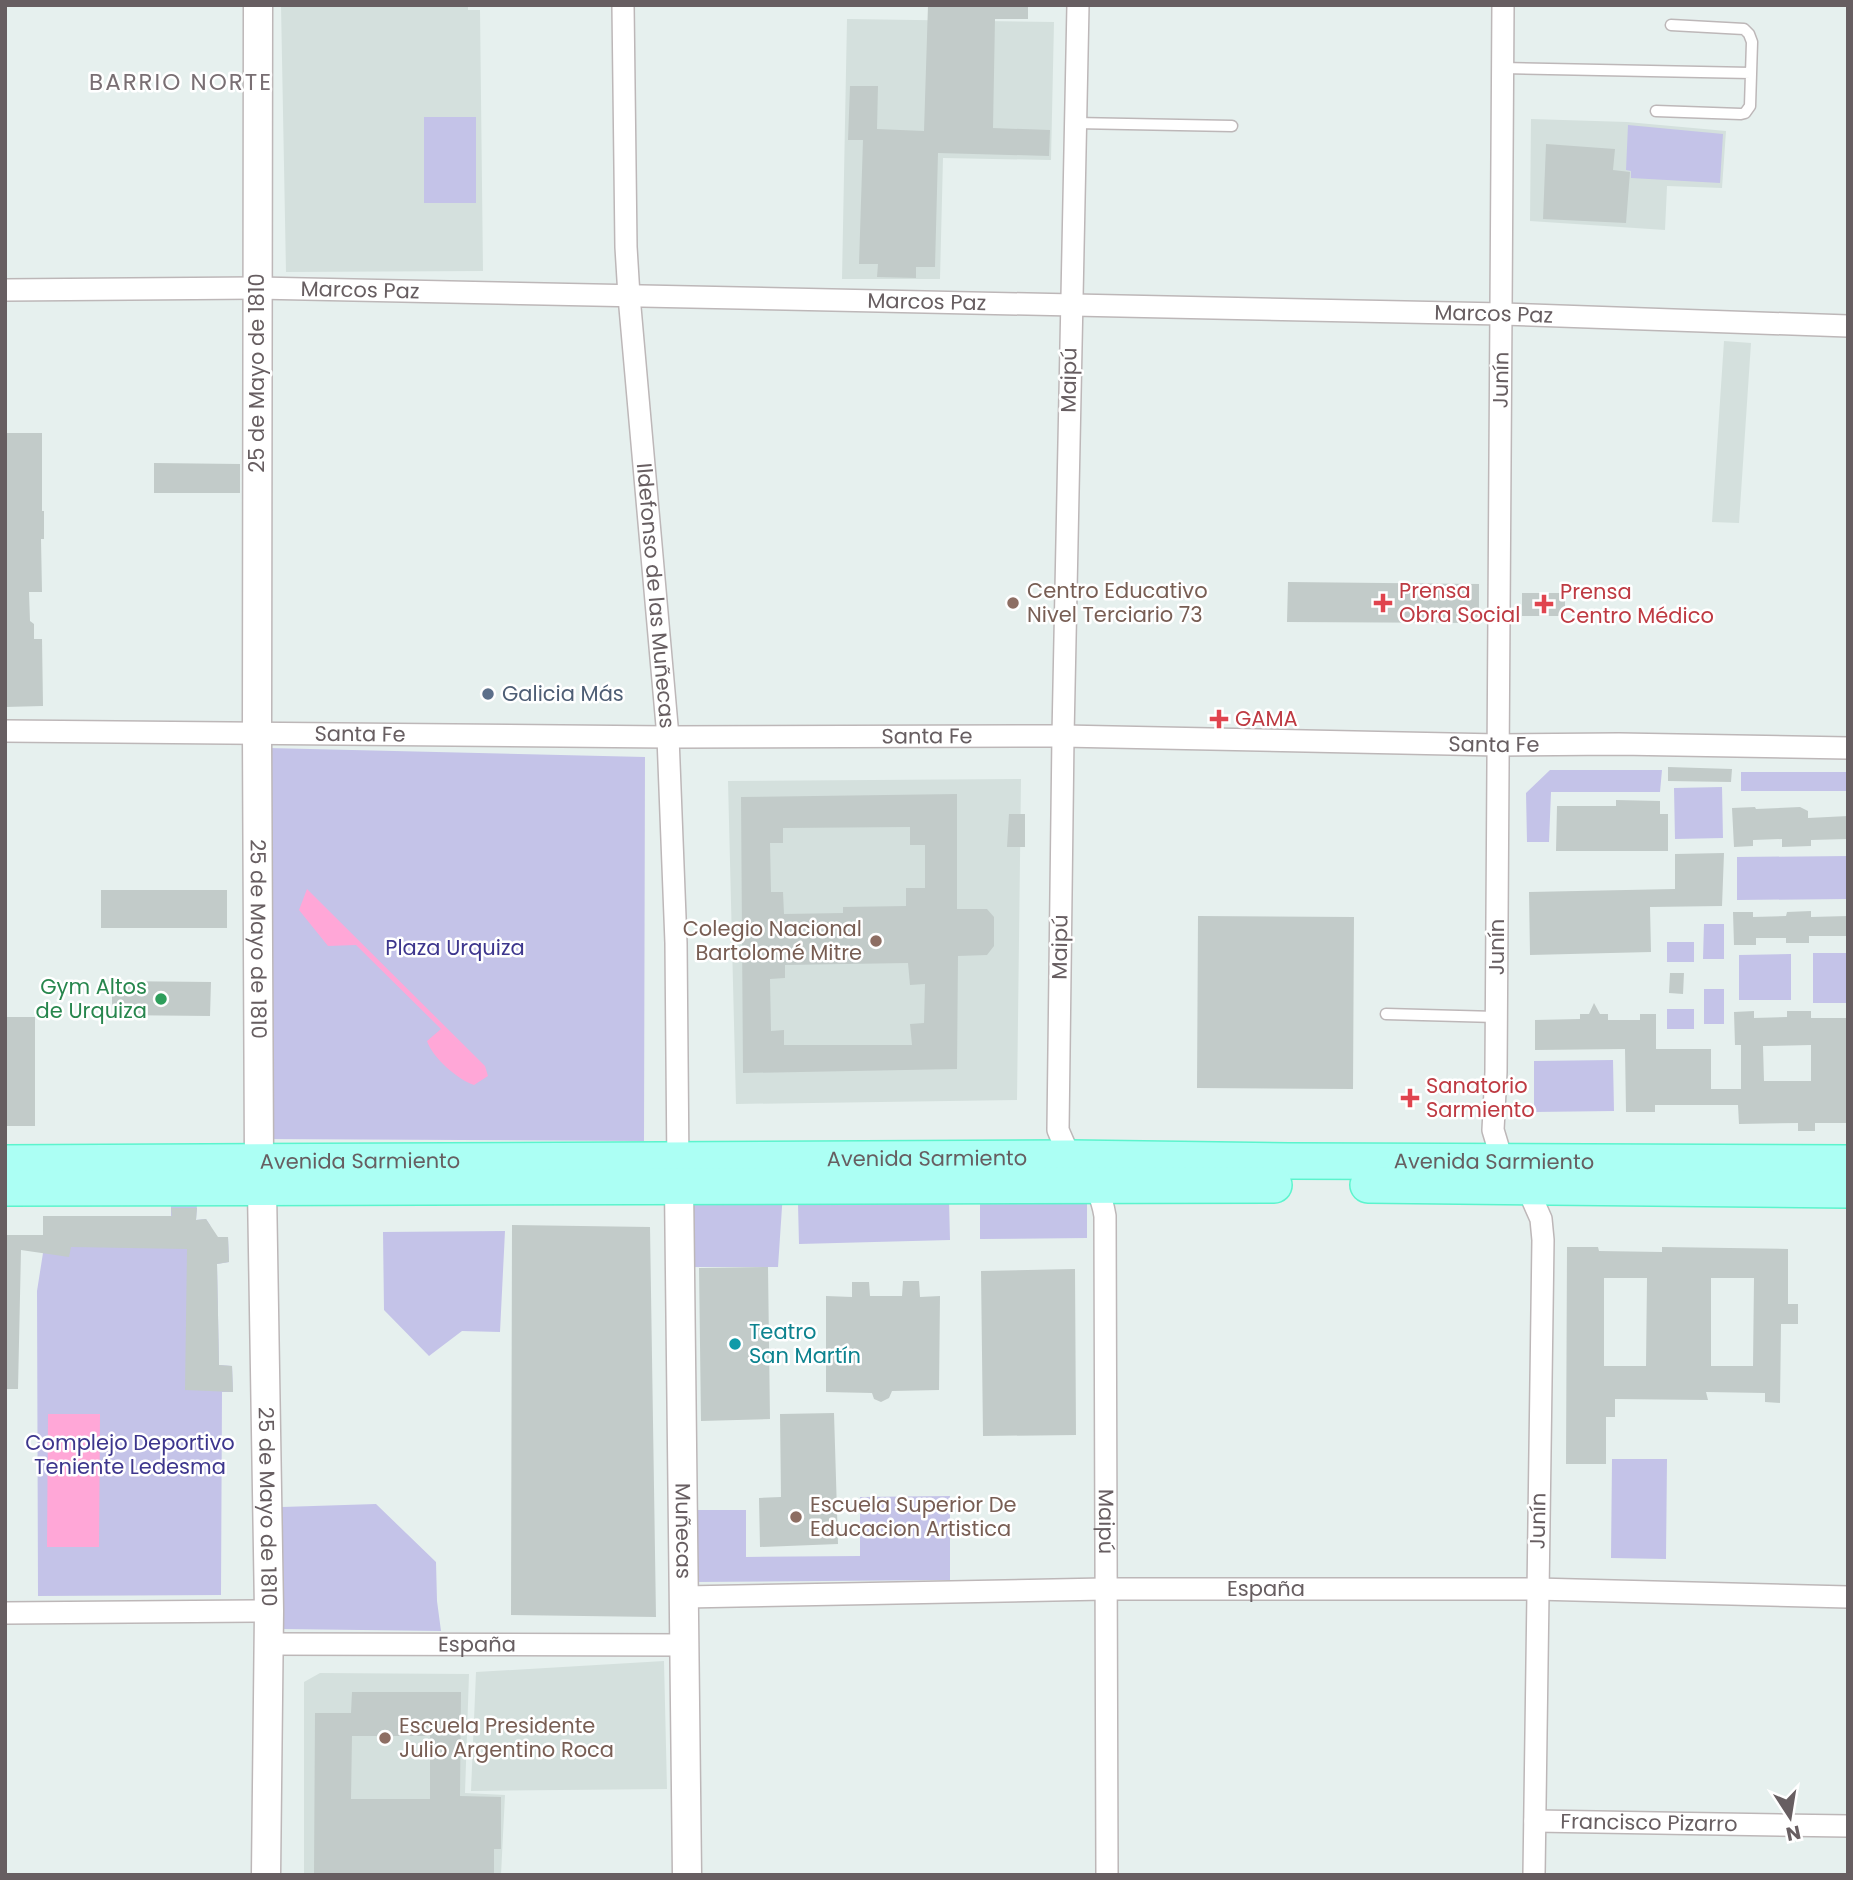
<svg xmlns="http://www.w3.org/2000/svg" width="1853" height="1880" font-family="Poppins,sans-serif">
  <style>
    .education { fill: #d4e0dd }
    .green { fill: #c4c3e8 }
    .water { fill: #ffa7d7 }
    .building { fill: #c2cbc9; fill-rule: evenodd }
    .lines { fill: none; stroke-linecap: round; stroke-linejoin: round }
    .service-casing { stroke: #bdb7b8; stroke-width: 13 }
    .minor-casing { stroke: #bdb7b8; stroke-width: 24 }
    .tertiary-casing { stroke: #bdb7b8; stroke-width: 31 }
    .primary-casing { stroke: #5cf4cd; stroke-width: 38 }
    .service { stroke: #fff; stroke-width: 10 }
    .minor { stroke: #fff; stroke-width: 21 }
    .tertiary { stroke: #fff; stroke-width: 28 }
    .primary { stroke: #acfff4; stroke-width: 35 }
    .education-dot { fill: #8d6e63; stroke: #fff; stroke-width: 2.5 }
    .health-dot { fill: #e0444e; stroke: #fff; stroke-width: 2.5 }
    .service-dot { fill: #5c6f8a; stroke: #fff; stroke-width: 2.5 }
    .leisure-dot { fill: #2e9e5b; stroke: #fff; stroke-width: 2.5 }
    .culture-dot { fill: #0f9aa8; stroke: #fff; stroke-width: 2.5 }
    .labels { text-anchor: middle; stroke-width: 5; stroke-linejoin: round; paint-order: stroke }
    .street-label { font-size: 21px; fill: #675e61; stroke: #fff }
    .education-label { font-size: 21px; fill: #785e54; stroke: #fff; text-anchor: start }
    .health-label { font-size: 21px; fill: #be3a42; stroke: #fff; text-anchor: start }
    .service-label { font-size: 21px; fill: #4e5e75; stroke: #fff; text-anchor: start }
    .park-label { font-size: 21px; fill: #3d368d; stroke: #fff }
    .leisure-label { font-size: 21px; fill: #27864d; stroke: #fff; text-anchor: end }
    .culture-label { font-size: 21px; fill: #0d838f; stroke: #fff; text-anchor: start }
    .neighbourhood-label { font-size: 23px; letter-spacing: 2px; fill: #796f73; stroke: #fff }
  </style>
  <rect width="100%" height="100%" fill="#e6f0ee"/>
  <path class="education" d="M281,5h187v5h12l3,261 -197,1z
    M847,19l207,3 -3,138 -108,-2 -3,121h-98z
    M1531,119l96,3 99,9 -4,57 -55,-2 -2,44 -135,-9z
    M1724,341l27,2 -12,180 -27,-1z
    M1021,779l-4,321 -281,4 -8,-323z
    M664,1661l3,128 -196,2 5,-119z
    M320,1673l149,1 -4,119 40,2 -4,80h-197v-193z"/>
  <path class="green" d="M424,117h52v86h-52z
    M1628,125l95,9 -3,49 -89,-5v-7l-5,-1z
    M268,748l377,9 -1,384 -380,-2z
    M1550,770h112l-2,22h-109l-2,50h-22l-1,-49z
    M1741,772h107v19h-107z
    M1722,787l1,51 -48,1 -1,-51z
    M1848,856v43l-111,1v-43z
    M1704,924h20v35h-21z
    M1667,942h27v20h-27z
    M1813,953h35v50h-35z
    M1791,954v46h-52v-45z
    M1704,989h20v35h-20z
    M1667,1009h27v20h-27z
    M1613,1060l1,51 -80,1v-51z
    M679,1186l104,6 -5,75h-89z
    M1087,1198v40l-107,1v-40z
    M949,1200l1,40 -151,4 -1,-40z
    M171,1203l26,2 -1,15 10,-1 4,6 3,13 15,-1 1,25 -12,2 2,101 13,1 1,26h-11l-1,203 -183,1 -1,-305 6,-38v-37h128z
    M505,1231l-5,101 -38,-1 -33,25 -45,-46 -1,-78z
    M1612,1459h55l-1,100 -55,-1z
    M950,1496v84l-256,2 -1,-72h53v47l114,-1v-59z
    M376,1504l60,58 1,39 4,30 -159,-2v-122z"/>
  <path class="water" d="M307,889l178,177 3,10 -14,9c-16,-5 -42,-28 -47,-44l14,-12 -85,-84 -28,1 -29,-36z
    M48,1414h52l-1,133h-52z"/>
  <path class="building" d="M928,5h100v14h-33l-2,109 57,2 -1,26 -111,-3 -3,114h-19v11l-39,-1 1,-13h-19l4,-124h-15l2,-54h28l-1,43 47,2z
    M1546,144l69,5 -2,21 17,2 -4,51 -83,-4z
    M5,433h37v78h2v28h-3l1,53h-13l1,29 4,3v15h8l1,67 -38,1z
    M154,463l86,1v29h-86z
    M1288,582l191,2v39l-192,-1z
    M1522,593h43v23h-43z
    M1668,767l64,2 -1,13 -63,-1z
    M957,794v115h30l7,8v29l-7,9 -29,1 -1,113 -214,4 -2,-276zM910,827v18h15v43h-19v18l-63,1v6l-59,1 -1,-22h-12l-1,-49h13v-15zM908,963l2,22 15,-1 -1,39 -14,1 2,21h-128v-15l-13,1 -1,-52 15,-1v-13z
    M1616,800l44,1v13h8v37h-112l1,-45h59z
    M1755,807l1,2 44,-2 8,4v7l40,-2v23l-37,1v6l-29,1v-8l-29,1v6l-19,1 -2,-39z
    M1009,814h16v33h-18z
    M1724,853l-2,53 -72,1 1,45 -121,3 -1,-63 146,-3v-35z
    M101,890h126v38h-126z
    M1811,911v6l37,-1v20h-39v7h-23v-5h-30v7h-22l-1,-33h20v5l33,-1 1,-4z
    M1198,916l156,1 -1,172 -156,-1z
    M1670,973h14l-1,21 -14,-1z
    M112,981l99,1 -1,34 -98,-1z
    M1594,1003l6,11h8v6h32v-6h16v35h55v40h30v-44h-6l-1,-33 20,-1v7l33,-1v-6h24v7h37v105h-33v8h-17v-8l-59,1 -1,-19h-83v7h-29l-1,-63 -90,1v-30l45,-1v-5h9zM1811,1045v36h-47l-1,-35z
    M5,1017h30v109h-30z
    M171,1208h26l-1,12 10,-1 12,18h10l1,25 -12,2 2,101 13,1 1,26 -48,-2 2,-141 -116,-2 -2,10 -48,-7 -3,139h-13v-154h38v-19h129z
    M512,1225l138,2 6,390 -145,-2z
    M1567,1247h31l1,4 63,1v-5l126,2v55h10v20h-17l-1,79 -15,-1v-9l-59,-1 2,8 -93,-1v18h-9v47h-40zM1604,1278h43l-1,88h-42zM1711,1278h43l-1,88h-42z
    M768,1267l2,152 -69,2 -2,-153z
    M1075,1269l1,166 -93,1 -2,-165z
    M903,1281h16l1,16 20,-1 -1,94 -47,1 -3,7 -8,4 -7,-3 -2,-6 -46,-1v-96l26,1v-15h17l1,14h32z
    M834,1413l4,131 -78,3 -1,-49 22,-1 -1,-83z
    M352,1692h109l-1,104 41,1v52h-7v26h-180l1,-162h36zM352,1736h78v63h-79z"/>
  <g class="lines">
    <g class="service-casing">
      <path id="service" d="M1503,68l248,5
        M1656,111l85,3 4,-1 5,-7 2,-64 -3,-8 -5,-5 -73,-4
        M1075,123l157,3
        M1386,1014l110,3"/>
    </g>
    <g class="minor-casing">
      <g id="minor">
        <path id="s1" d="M623,5l3,242 3,49 39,441 8,206 2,227"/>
        <path id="s2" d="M1078,5l-15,731 -5,394c4,9 8,21 15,29 17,23 27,27 32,57l2,659"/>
        <path d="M1503,5l-7,1067 -3,58 9,30 24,25 15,34 2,21 -9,635"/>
        <path id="s3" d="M5,290l252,-2 1245,26 346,12"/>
        <path id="s4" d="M5,731l663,6 395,-1 435,9 121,-1 229,4"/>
        <path id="s5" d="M685,1597l419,-8h432l312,8"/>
        <path d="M5,1613l264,-2"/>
        <path id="s6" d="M269,1644l416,1"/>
        <path id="s7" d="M1535,1821l313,5"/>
      </g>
    </g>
    <g class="tertiary-casing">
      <g id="tertiary">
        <path id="s8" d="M258,5l-1,728 2,429 3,27 7,422 -3,264"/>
        <path id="s9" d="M679,1186l8,689"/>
      </g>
    </g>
    <g class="primary-casing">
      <g id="primary">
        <path id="s10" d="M5,1163l1066,-5 218,3 559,2"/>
        <path d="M1368,1185l480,5"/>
        <path d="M5,1188l1269,-3"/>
      </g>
    </g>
    <use href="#service" class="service"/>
    <use href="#minor" class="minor"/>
    <use href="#tertiary" class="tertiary"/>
    <use href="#primary" class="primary"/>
  </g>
  <g class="education-dot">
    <circle cx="1013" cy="603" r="7"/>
    <circle cx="876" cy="941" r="7"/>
    <circle cx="796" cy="1517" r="7"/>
    <circle cx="385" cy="1738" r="7"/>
  </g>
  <g class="health-dot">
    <path d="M1379.5 592.5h7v7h7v7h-7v7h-7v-7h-7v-7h7z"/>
    <path d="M1540.5 593.5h7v7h7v7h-7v7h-7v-7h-7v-7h7z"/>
    <path d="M1215.5 708.5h7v7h7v7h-7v7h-7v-7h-7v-7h7z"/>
    <path d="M1406.5 1087.5h7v7h7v7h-7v7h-7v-7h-7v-7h7z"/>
  </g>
  <circle class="service-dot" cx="488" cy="694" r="7"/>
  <circle class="leisure-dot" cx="161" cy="999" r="7"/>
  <circle class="culture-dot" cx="735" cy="1344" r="7"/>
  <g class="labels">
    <g class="street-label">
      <text dy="7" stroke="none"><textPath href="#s3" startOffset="355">Marcos Paz</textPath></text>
      <text dy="7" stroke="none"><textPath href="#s3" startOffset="922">Marcos Paz</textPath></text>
      <text dy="7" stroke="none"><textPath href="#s3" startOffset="1489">Marcos Paz</textPath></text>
      <text transform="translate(257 373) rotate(-90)" y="7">25 de Mayo de 1810</text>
      <text transform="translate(1069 380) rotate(-89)" y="7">Maipú</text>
      <text transform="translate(1501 380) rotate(-89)" y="7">Junín</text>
      <text dy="7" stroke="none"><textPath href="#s1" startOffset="592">Ildefonso de las Muñecas</textPath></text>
      <text dy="7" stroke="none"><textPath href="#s4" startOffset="355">Santa Fe</textPath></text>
      <text dy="7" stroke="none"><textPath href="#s4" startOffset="922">Santa Fe</textPath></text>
      <text dy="7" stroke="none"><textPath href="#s4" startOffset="1489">Santa Fe</textPath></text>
      <text dy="7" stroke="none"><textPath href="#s8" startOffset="934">25 de Mayo de 1810</textPath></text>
      <text transform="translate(1060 947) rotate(-89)" y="7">Maipú</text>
      <text transform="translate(1497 947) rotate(-90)" y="7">Junín</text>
      <text dy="7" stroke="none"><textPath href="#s10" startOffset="922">Avenida Sarmiento</textPath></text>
      <text dy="7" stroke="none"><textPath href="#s10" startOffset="355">Avenida Sarmiento</textPath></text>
      <text dy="7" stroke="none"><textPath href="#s10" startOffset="1489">Avenida Sarmiento</textPath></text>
      <text dy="7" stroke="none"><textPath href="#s8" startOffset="1502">25 de Mayo de 1810</textPath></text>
      <text dy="7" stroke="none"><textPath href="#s2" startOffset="1530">Maipú</textPath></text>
      <text transform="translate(1538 1521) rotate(-89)" y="7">Junín</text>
      <text dy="7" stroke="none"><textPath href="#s9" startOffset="345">Muñecas</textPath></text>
      <text dy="7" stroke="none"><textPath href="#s5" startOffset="581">España</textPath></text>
      <text dy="7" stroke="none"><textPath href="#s6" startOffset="208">España</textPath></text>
      <text dy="7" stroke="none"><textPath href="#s7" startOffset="114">Francisco Pizarro</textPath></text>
    </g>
    <g class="education-label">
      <text x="1027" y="598">Centro Educativo<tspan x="1027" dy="24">Nivel Terciario 73</tspan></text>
      <text x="862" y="936" text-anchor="end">Colegio Nacional<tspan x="862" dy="24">Bartolomé Mitre</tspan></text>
      <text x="810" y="1512">Escuela Superior De<tspan x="810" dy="24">Educacion Artistica</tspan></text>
      <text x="399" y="1733">Escuela Presidente<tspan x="399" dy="24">Julio Argentino Roca</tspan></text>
    </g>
    <g class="health-label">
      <text x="1399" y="598">Prensa<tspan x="1399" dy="24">Obra Social</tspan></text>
      <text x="1560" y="599">Prensa<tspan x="1560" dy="24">Centro Médico</tspan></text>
      <text x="1235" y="726">GAMA</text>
      <text x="1426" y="1093">Sanatorio<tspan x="1426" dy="24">Sarmiento</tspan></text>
    </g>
    <g class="service-label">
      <text x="502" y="701">Galicia Más</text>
    </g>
    <g class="park-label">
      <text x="455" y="955">Plaza Urquiza</text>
      <text x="130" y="1450">Complejo Deportivo<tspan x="130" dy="24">Teniente Ledesma</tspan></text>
    </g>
    <g class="leisure-label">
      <text x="147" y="994">Gym Altos<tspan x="147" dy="24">de Urquiza</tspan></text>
    </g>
    <g class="culture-label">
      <text x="749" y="1339">Teatro<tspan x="749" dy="24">San Martín</tspan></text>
    </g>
    <g class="neighbourhood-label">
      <text x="181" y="90">BARRIO NORTE</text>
    </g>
  </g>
  <rect width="1853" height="1880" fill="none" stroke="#675e61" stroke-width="14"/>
  <g transform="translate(1790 1817) rotate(168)" stroke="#ffffff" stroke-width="5" paint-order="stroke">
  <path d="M0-5L12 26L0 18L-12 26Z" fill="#675e61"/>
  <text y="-10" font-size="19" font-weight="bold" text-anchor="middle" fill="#675e61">N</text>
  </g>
</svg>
